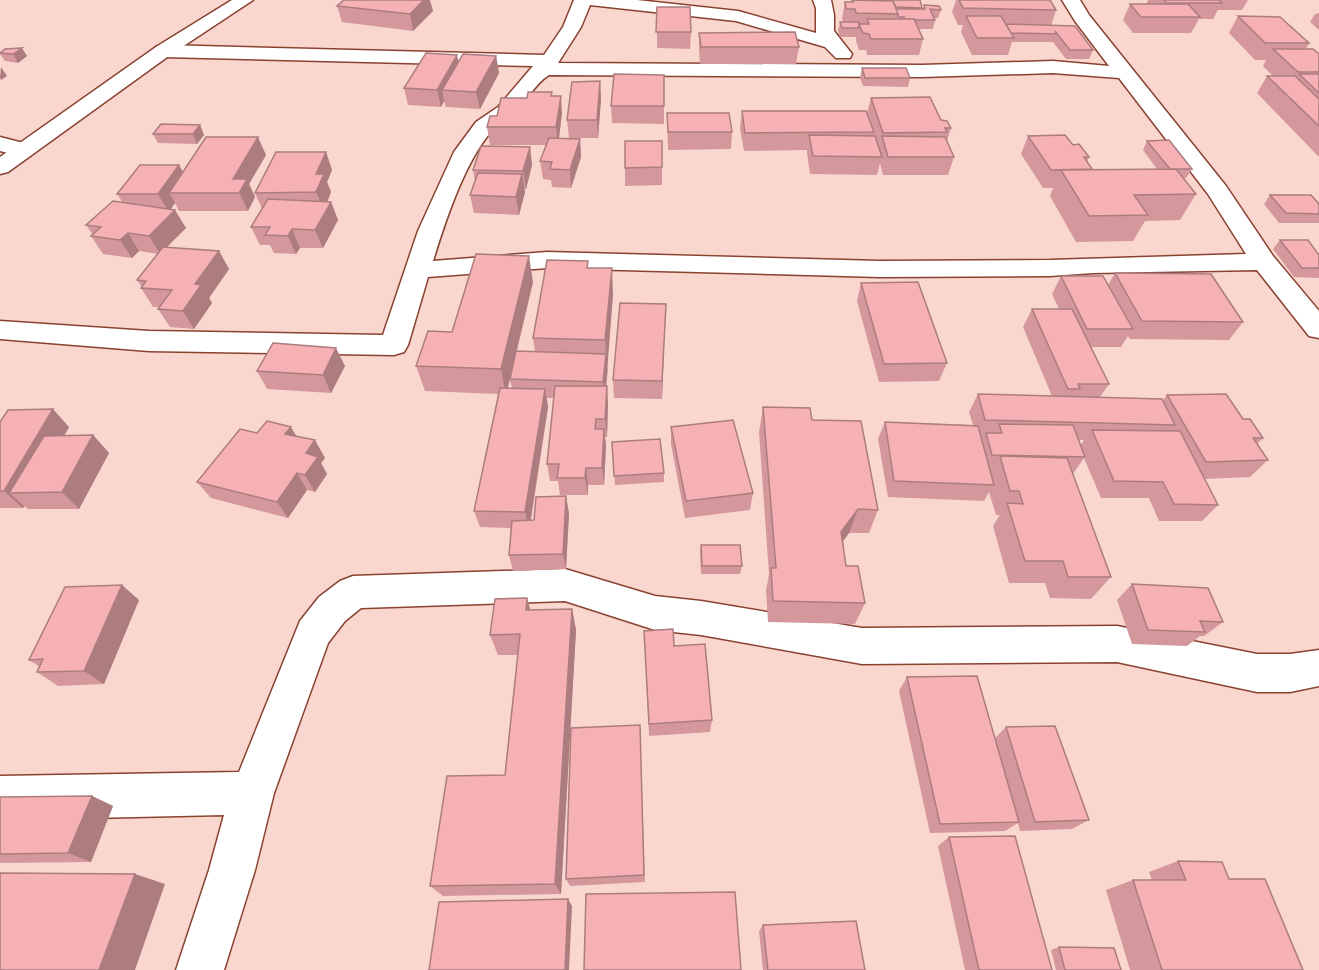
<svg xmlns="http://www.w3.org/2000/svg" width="1319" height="970" font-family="'Fira Sans Condensed',sans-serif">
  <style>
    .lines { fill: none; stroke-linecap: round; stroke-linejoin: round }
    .street-casing { stroke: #894230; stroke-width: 3 }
    .secondary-casing { stroke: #894230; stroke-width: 3 }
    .street { fill: #fff; fill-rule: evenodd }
    .secondary { fill: #fff; fill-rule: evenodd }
    .wall { fill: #d4989c; fill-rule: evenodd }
    .shaded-wall { fill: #ac7c7f }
    .building { fill: #f6b1b5; stroke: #ac7c7f; stroke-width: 1.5 }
  </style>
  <rect width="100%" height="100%" fill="#f9d7ce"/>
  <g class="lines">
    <g class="street-casing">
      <path id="street" d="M574,0h63l101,11 78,22v-25l-3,-8h18l3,15v16l18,23 -2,4h-14l-11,-11 -89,-26 -146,-16 -9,22 -23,36 364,2 131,-4 56,5 -34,-45 -13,-21h18l9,15 137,171 47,70 46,55v27l-10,-2 -52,-66 -164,3 -43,3 -170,1 -333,-9 -119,9 -20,68 -4,7 -10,3 -245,-4 -149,-12v-18l149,10 234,4 35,-104 36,-79 22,-30 22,-15 35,-41 -370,-9 -7,-2 -2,-4 2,-4 7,-2 381,10 19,-28zM1053,73l66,5 89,116 38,60 -196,6 -170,1 -333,-9 -114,9c12,-39 31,-97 57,-128 6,-7 15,-11 22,-17 14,-13 21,-31 37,-41l373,2z
        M0,137l31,8 3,5 -3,5 -8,2 -23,-6z
        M565,569l90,27 46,5 161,27 255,-2 140,28h33l29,-4v36l-29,6h-33l-140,-30 -255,2 -161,-29 -46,-5 -90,-29 -204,7 -16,13 -17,22 -54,150 -19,77 -31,100h-48l33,-100 15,-55 -224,5v-44l239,-4 61,-151 19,-24 21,-16 13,-5z"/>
    </g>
    <g class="secondary-casing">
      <path id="secondary" d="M232,0h21l-83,55 -162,117 -8,2v-17l156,-110z"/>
    </g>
    <use href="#street" class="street"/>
    <use href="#secondary" class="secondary"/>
  </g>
  <path class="wall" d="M852,0l70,8v1h1l1,-4 17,5 -3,8h-4l1,2 -2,9h-14l4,10 -4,16h-52l-1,-5h-7l-3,-9v-4h-16l-2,-6 2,-9h3l-1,-4 3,-16h7z
    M956,0h94l6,10 -5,16 42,24 -4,9h-23l-13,-17h-41l-4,13h-36l-11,-23 2,-7h-5l-6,-13z
    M1148,0h100l-6,10h-24l-5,9h-14l-8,14h-58l-10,-13 7,-16h16z
    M337,6l96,5 -20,20 -71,-9z
    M657,7l34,25 -1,17 -33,-1z
    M1319,13v17l-9,-8 5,-8z
    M1238,16l71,27 -3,6 13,5v102h-1l-61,-63 10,-17h6l-10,-10 3,-6h-11l-26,-27z
    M699,33l100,14 -3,17h-96l-1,-14z
    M0,52l27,4 -9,7 -13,-2 -5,-7z
    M496,56l3,17 -19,36 -34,-2 -2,-6 -3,6 -33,-2 -4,-17z
    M862,68l48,10 -2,9 -45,-1 -3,-9z
    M664,75v49l-52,-1 -1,-17z
    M600,81l1,18 -3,39h-29l-2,-18z
    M552,96l10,17 -3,25 21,1 1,18 -10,31 -19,-1 -1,-7 -8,-1 -3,-18 6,-16h-56l-3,-18 10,-11 30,-18z
    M871,98l70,22 10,8 -4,13 7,16 -6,18h-65l-3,-12 -3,12 -67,-1 -3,-21v-3l-63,1 -4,-22 2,-18 125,2z
    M667,113l65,19 -1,17 -63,1z
    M200,125l4,10 -7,9 -39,-1 -5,-9z
    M1028,136l45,9 16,12 -2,4 5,8 -1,1 66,-1 -14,-19 4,-9 45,28 -6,9h-3l13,16 -16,26 -35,1 -12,20 -57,1 -26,-46 3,-8h-10l-22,-34z
    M530,147l2,18 -6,24h-2l1,3 -6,23 -45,-2 -4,-18 5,-13 -2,-12z
    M326,152l6,18 -5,12 4,10 -4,10h4l7,18 -15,28h-23l-4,6 -22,-1 -4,-8h-10l-9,-18 11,-18 -7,-16z
    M266,155l-17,29 6,13 -7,14h-69l-4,-8 -5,6 16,19 -20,19 53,4 10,18 -20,29 3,5 -18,26 -24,-2 -12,-18 1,-2h-6l-12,-19 1,-1 -5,-7 21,-26 -19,-3 -7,7 -29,-4 -12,-18 2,-1 -7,-10 37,-22 -6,-9 62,-29 4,7z
    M662,167v18l-37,1v-18z
    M1270,195l49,9v19h-40l-15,-19z
    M1280,240l39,15v23l-25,-1 -21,-28z
    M588,268l25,26 -6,70 1,7 -2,15 2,17 -1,34h-2l1,9 -2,39h-16v10h-28l-2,-14h-8l-3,-17 7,-66h-7l1,9 -17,114 38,-8 -3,56 -53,2 -4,-16 2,-27 -31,-1 -6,-16 24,-117 -73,-3 -9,-25 36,-34 81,-50 -16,69h18l-2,-13zM510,380l2,8h-4z
    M1115,273l128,49 -14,18 -99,-1 -2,-3 -7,11h-30l18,37 -9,13 63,3 4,-5 76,24 20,19 -6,6 11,16 -18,17 -46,2 14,26 -16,16h-43l-10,-23h-48l-17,-40 -11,16 38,103 -20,22 -41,-1 -5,-15h-36l-16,-57 7,-11h-4l-7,-23 -5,9 -96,-4 -10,-58 7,-17 88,3 -4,-13 9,-18 74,2 -29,-69 9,-18h27l-7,-15 9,-18 47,9zM1078,440h6l-4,6z
    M861,283l86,80 -8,18 -60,1 -22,-81z
    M665,322l-3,77 -48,-1 -1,-18z
    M345,366l-14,27 -64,-4 -10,-18z
    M763,407l49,13 66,90 -9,23h-20l-6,9 3,24 19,37 -10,21 -87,-2 -2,-32 3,-16 -10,-142z
    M0,422l69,5 -5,9 29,-1 16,18 -30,56h-51l-4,-3 -1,2h-23z
    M671,427l82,66 -3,17 -65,8 -14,-74z
    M257,433l39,3 29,22 -4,5 6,11 -12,18 -8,-2 -19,28 -77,-20 -14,-16z
    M612,442l52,31v9l-49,3z
    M701,545l41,21 -2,8h-39l-1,-21z
    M1132,584l91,38 -19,14h-4l-13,10 -55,-2 -15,-44z
    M139,600l-35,84 -46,2 -21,-14 3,-5 -11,-7z
    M572,609l4,21 -15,264 -118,2 -13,-10 75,-111 13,-120h-20l-8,-20 41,-25z
    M644,631l30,15 38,74 -2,12 -61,4z
    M907,677l88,61 11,-11 83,93 -17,9 -52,2 -2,-8 -13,8 -75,2 -31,-142z
    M640,737l5,145 -75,4 -4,-7z
    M92,796l21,10 -22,56 -91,1v-66z
    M949,837l103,133h-87l-27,-124z
    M1178,861l51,18 74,91h-173l-24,-80 27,-10h19l-3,-8z
    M763,925l102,45h-102l-4,-39z
    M1059,947l62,23h-65l-5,-20z"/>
  <path class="shaded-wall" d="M424,0h6l3,11 -20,20 -3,-17z
    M22,48l5,8 -9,7 -5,-9z
    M457,55l4,17 -19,18 2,11 -3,6 -4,-17z
    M496,56l3,17 -19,36 -4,-17z
    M1,67l6,9 -6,4 -1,-2z
    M600,81l1,18 -3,39 -1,-18z
    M561,96l1,17 -4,32 -2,-18z
    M200,125l4,10 -7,9 -4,-10z
    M258,137l8,18 -17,29 6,13 -7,14 -15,-32z
    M580,139l1,18 -10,31 -1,-18z
    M530,147l2,18 -6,24 -3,-18z
    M326,152l6,18 -5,12 4,10 -7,18 -8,-18v-18z
    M179,165l9,18 -19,10 6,10 -6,9 -11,-18z
    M522,174l3,18 -6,23 -3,-18z
    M331,202l7,18 -15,28 -8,-18z
    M175,210l11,18 -26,26 -11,-18z
    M292,229l8,19 -4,6 -8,-18z
    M128,233l11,18 -7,7 -12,-18z
    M219,251l10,18 -20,29 3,5 -18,26 -11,-18 12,-27z
    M529,256l4,26 -27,112 -5,-25z
    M612,268l1,26 -8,105 -2,-17 3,-28 -1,-14z
    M666,304l-1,18 -3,77v-18z
    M336,348l9,18 -14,27 -8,-18z
    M607,386l1,17 -1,34 -2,-18z
    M545,389l3,18 -19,121 -4,-16z
    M53,409l16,18 -38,65 -22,1 15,13 -1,2 -19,-17z
    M291,427l10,17 -16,-10z
    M604,429l2,17 -2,39 -2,-17z
    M93,435l16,18 -30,56 -17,-17z
    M315,440l10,18 -4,5 6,11 -12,18 -10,-17 1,-22z
    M586,468l2,17v10l-3,-17z
    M297,473l10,17 -19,28 -11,-16z
    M566,496l3,17 -3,56 -3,-15z
    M858,509l-9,24 -16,21 8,-22z
    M122,585l17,15 -35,84 -20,-13z
    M527,598l6,21 -7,-9z
    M572,609l4,21 -15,264 -6,-10z
    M92,796l21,10 -22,56 -23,-9z
    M135,874l30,10 -30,86h-36z
    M568,899l4,7 -3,64h-4z"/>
  <path class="building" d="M344,0h80l-14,14 -73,-8z
    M852,0l41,1 5,13 -42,-1 -1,-4h-9l-1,-7h8z
    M877,0h43l2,8 -26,-1 -3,-6z
    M959,0h91l6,10 -93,-2z
    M1164,0h55l3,3h-56z
    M1130,4h58l12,13h-59z
    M924,5l15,1 2,4 -11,-1 5,11h-20l-1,-1h-9l-1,-2h-6v-3l-2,-5h29z
    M657,7h33l1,25h-35z
    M966,16h35l13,22h-37z
    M1238,16l42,1 29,26h-44z
    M867,19h47l9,20h-52l-2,-5 -6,-1 -4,-9h10z
    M840,22h19l1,6 -1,-4 -1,4h-16z
    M1006,24l69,2 18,24h-23l-15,-19 2,3 -46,-1z
    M795,32l4,15h-98l-2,-14z
    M22,48l-9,6 -13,-1 5,-4z
    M1273,49h40l6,5v18h-21z
    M426,53l31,2 -20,35 -33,-2z
    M463,54l33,2 -20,36 -34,-2z
    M862,68h44l4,10h-45z
    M614,74l50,1v31h-53z
    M1299,74h20v19z
    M1267,76h28l24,23v27z
    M600,81l-3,39h-30l5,-38z
    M528,92h24l-1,4h10l-5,31h-69l3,-11h7l4,-18h26z
    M930,97l11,23 6,1 4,7h-6l2,4 -64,1 -12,-35z
    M742,111h124l8,21 -129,1z
    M667,113h62l3,19h-64z
    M161,124l39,1 -7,9h-40z
    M809,135l66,1 7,21 -69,-1z
    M1065,135l8,10 6,-1 10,13h-5l8,12 -41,1 -23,-34z
    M882,136l63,1 9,20h-66z
    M206,137h52l-25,42h14l-8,14h-70z
    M549,138l31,1 -10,31 -20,-1 2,-7 -12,-1z
    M1169,140l23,29h-22l-23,-28z
    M625,141h37v26l-37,1z
    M481,146l49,1 -7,24 -50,-1z
    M276,152h50l-10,22h8l-8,18 -61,1z
    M140,165h39l-21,29h-41z
    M1176,169l20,25 -62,1 14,20 -59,1 -28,-46z
    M478,173l44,1 -6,23 -46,-2z
    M1270,195h41l8,9v10l-33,-1z
    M268,199l63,3 -16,28 -23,-1 -4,7 -23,-1 5,-8h-19z
    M113,201l62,9 -26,26 -21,-3 -8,7 -29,-4 10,-9 -15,-2z
    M1280,240h28l11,15v13h-17z
    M163,247l56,4 -24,33 6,1 -18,26 -25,-2 14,-19 -31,-2 5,-7 -9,-1z
    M476,254l53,2 -28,113 -85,-3 12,-35 24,1z
    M547,260l41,1 -1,7h25l-7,72 -72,-2z
    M1115,273l96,1 32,48 -101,-1z
    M1061,276h42l30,53h-46z
    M918,282l29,81 -63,1 -23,-81z
    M620,303l46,1 -4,77 -49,-1z
    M1032,309h40l37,75h-31l2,5h-12z
    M273,343l63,5 -13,27 -66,-4z
    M516,351l90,3 -3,28 -93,-3z
    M555,386h52l-2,33h-9l-1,10h9l-2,39h-16l-1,10h-28l2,-14h-12z
    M500,388l45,1 -20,123 -51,-1z
    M978,394l184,5 13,26 -190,-5z
    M1226,394l17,25h7l13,19h-10l15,22 -62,2 -39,-67z
    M763,407l47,1 2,12 49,1 17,89 -20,-1 -17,23 5,34h12l7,37 -92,-2 -2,-33h5z
    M53,409l-49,82h-4v-69l8,-12z
    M733,420l20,73 -67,8 -15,-74z
    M267,421l24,6 -6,7 30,6 -9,13 12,4 -13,18 -8,-2 -20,29 -80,-20 43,-53 17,4z
    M885,422l93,4 16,59 -100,-4z
    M999,424l74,1 12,32 -93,-2 -6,-22h16z
    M1092,430l88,1 38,74 -44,-1 -11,-22 -49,-1z
    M93,435l-31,57 -53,1 35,-57z
    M660,439l4,34 -50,3 -2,-34z
    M1000,456l67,2 44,119h-43l-5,-16h-38l-18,-58 16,1 -4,-13h-9z
    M566,496l-3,58 -54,1 3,-34 22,-1 2,-23z
    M701,545h39l2,21h-40z
    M1132,584l76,4 15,34 -23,-1 5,11 -57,-2z
    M122,585l-38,86 -47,1 6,-13 -14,1 36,-73z
    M527,598l-1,12 46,-1 -17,275 -125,2 17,-110 58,-1 15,-141 -30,1 5,-36z
    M673,629l1,17 31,-2 7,76 -63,4 -5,-93z
    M977,676l42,146 -79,2 -33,-147z
    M640,725l4,150 -78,4 5,-151z
    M1055,726l34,94 -54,2 -29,-95z
    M92,796l-24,57 -68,1v-57z
    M1015,836l37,134h-73l-30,-133z
    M1178,861l44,1 7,17h36l38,91h-141l-29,-90h53z
    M0,873l135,1 -36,96h-99z
    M735,892l6,78h-157l2,-76z
    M568,899l-3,71h-136l10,-68z
    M856,921l9,49h-97l-5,-45z
    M1059,947l55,1 7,22h-56z"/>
</svg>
